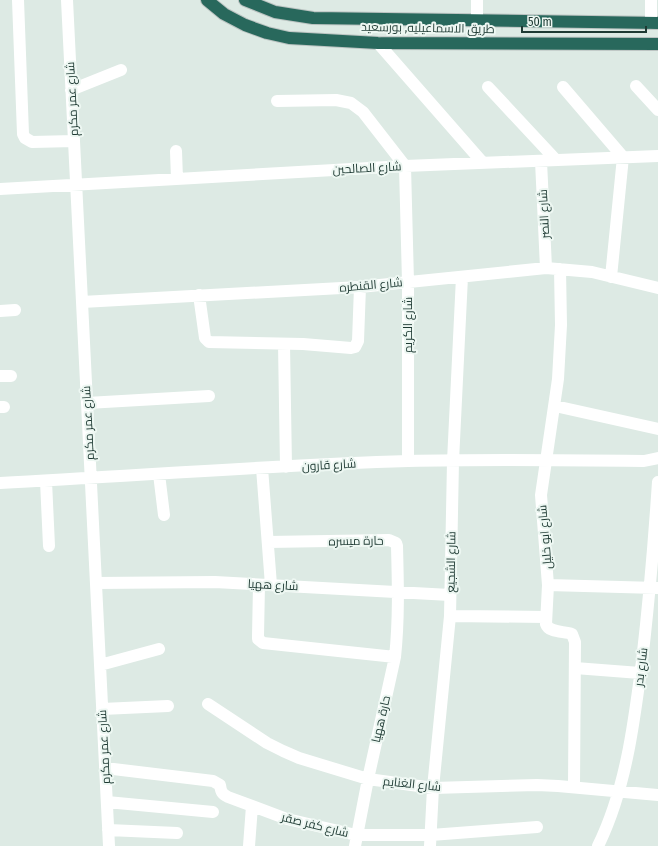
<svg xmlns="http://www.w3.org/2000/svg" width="658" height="846" font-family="'Fira Sans Condensed',Cairo,sans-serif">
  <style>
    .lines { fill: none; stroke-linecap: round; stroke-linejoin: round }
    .highway-casing { stroke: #bcc4c2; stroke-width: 14 }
    .minor { stroke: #fff; stroke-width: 12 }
    .highway { stroke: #28685c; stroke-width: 12 }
    .labels { text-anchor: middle; stroke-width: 4; stroke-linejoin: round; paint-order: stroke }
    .street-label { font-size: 12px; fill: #1e3a33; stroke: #edf7f2 }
  </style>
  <rect width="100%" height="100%" fill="#ddeae4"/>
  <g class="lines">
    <g class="highway-casing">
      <path id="highway" d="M207,0l17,14 21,11 22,8 22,5 89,5 280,1
        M245,0l30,12 38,6 345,5"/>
    </g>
    <path class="minor" d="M18,0l5,134 2,4 7,4 42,-1
      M67,0l42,846
      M477,0v20
      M651,0v23
      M378,43l105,120
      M636,86l22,24
      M488,87l68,73
      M563,87l60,70 -12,120
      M71,90l50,-20
      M277,101l59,-1 15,3 12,9 42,54 3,116v179
      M176,151l1,28
      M541,161l5,107
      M0,189l405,-23 253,-10
      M560,269l1,56 -3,54 -17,116 7,90 -2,39c3,9 18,7 26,10l3,8 -1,144
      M199,295l6,43 4,4 94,2 48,4 4,-1 3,-6 2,-54
      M82,302l278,-15 186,-19 46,4 66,16
      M0,311l15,-1
      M284,344l2,123
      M0,376h11
      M87,403l122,-7
      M555,406l103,23
      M0,407h4
      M262,468l9,117
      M159,474l5,41
      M46,481l3,65
      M0,483c136,-7 272,-18 408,-22 79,-2 158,-1 236,0l14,-3
      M268,542l121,-2 7,3 1,3c1,37 2,74 -2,111l-27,122 -13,67
      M96,583l119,-1 235,13
      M259,585l-1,51v3l5,4 132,14
      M548,585l109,3
      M450,616l96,1
      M100,665l59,-16
      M575,668l65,5
      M208,704l59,39 16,8 16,7 69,21 65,9 104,-3 21,1 100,9
      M102,709l66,-3
      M105,768l108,13 7,4c1,7 2,9 8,12l59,22 69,16h75l106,-8
      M107,802l106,10
      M108,830l69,3
      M249,846l3,-40
      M430,846l3,-58 17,-172 3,-155 9,-184
      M598,846c28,-57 36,-123 44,-185 7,-60 12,-119 16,-179"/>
    <use href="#highway" class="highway"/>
  </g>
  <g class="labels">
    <g class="street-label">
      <text transform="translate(428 28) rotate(1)" y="4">طريق الاسماعيليه, بورسعيد</text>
      <text transform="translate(72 99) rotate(-93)" y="4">شارع عمر مكرم</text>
      <text transform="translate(367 168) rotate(-3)" y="4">شارع الصالحين</text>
      <text transform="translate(544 214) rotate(-93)" y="4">شارع النصر</text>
      <text transform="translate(371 285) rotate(-5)" y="4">شارع القنطره</text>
      <text transform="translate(408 325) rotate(-90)" y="4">شارع الكريم</text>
      <text transform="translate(88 423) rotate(-93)" y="4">شارع عمر مكرم</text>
      <text transform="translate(329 465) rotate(-3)" y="4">شارع قارون</text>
      <text transform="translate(545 537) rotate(-95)" y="4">شارع ابو خليل</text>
      <text transform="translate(356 541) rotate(-1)" y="4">حارة ميسره</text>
      <text transform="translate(451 562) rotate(-89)" y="4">شارع الشجيع</text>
      <text transform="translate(273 585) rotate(3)" y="4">شارع ههيا</text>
      <text transform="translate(641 667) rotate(-83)" y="4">شارع بدر</text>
      <text transform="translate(381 719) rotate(-77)" y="4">حارة ههيا</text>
      <text transform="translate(104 747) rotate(-93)" y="4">شارع عمر مكرم</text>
      <text transform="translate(412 784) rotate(6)" y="4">شارع الغنايم</text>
      <text transform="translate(315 825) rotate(14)" y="4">شارع كفر صقر</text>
    </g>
  </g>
  <path d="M522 26v6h124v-6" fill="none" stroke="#1e3a33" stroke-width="2"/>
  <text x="528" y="26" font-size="12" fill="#1e3a33" stroke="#edf7f2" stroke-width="3" paint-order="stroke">50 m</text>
</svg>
